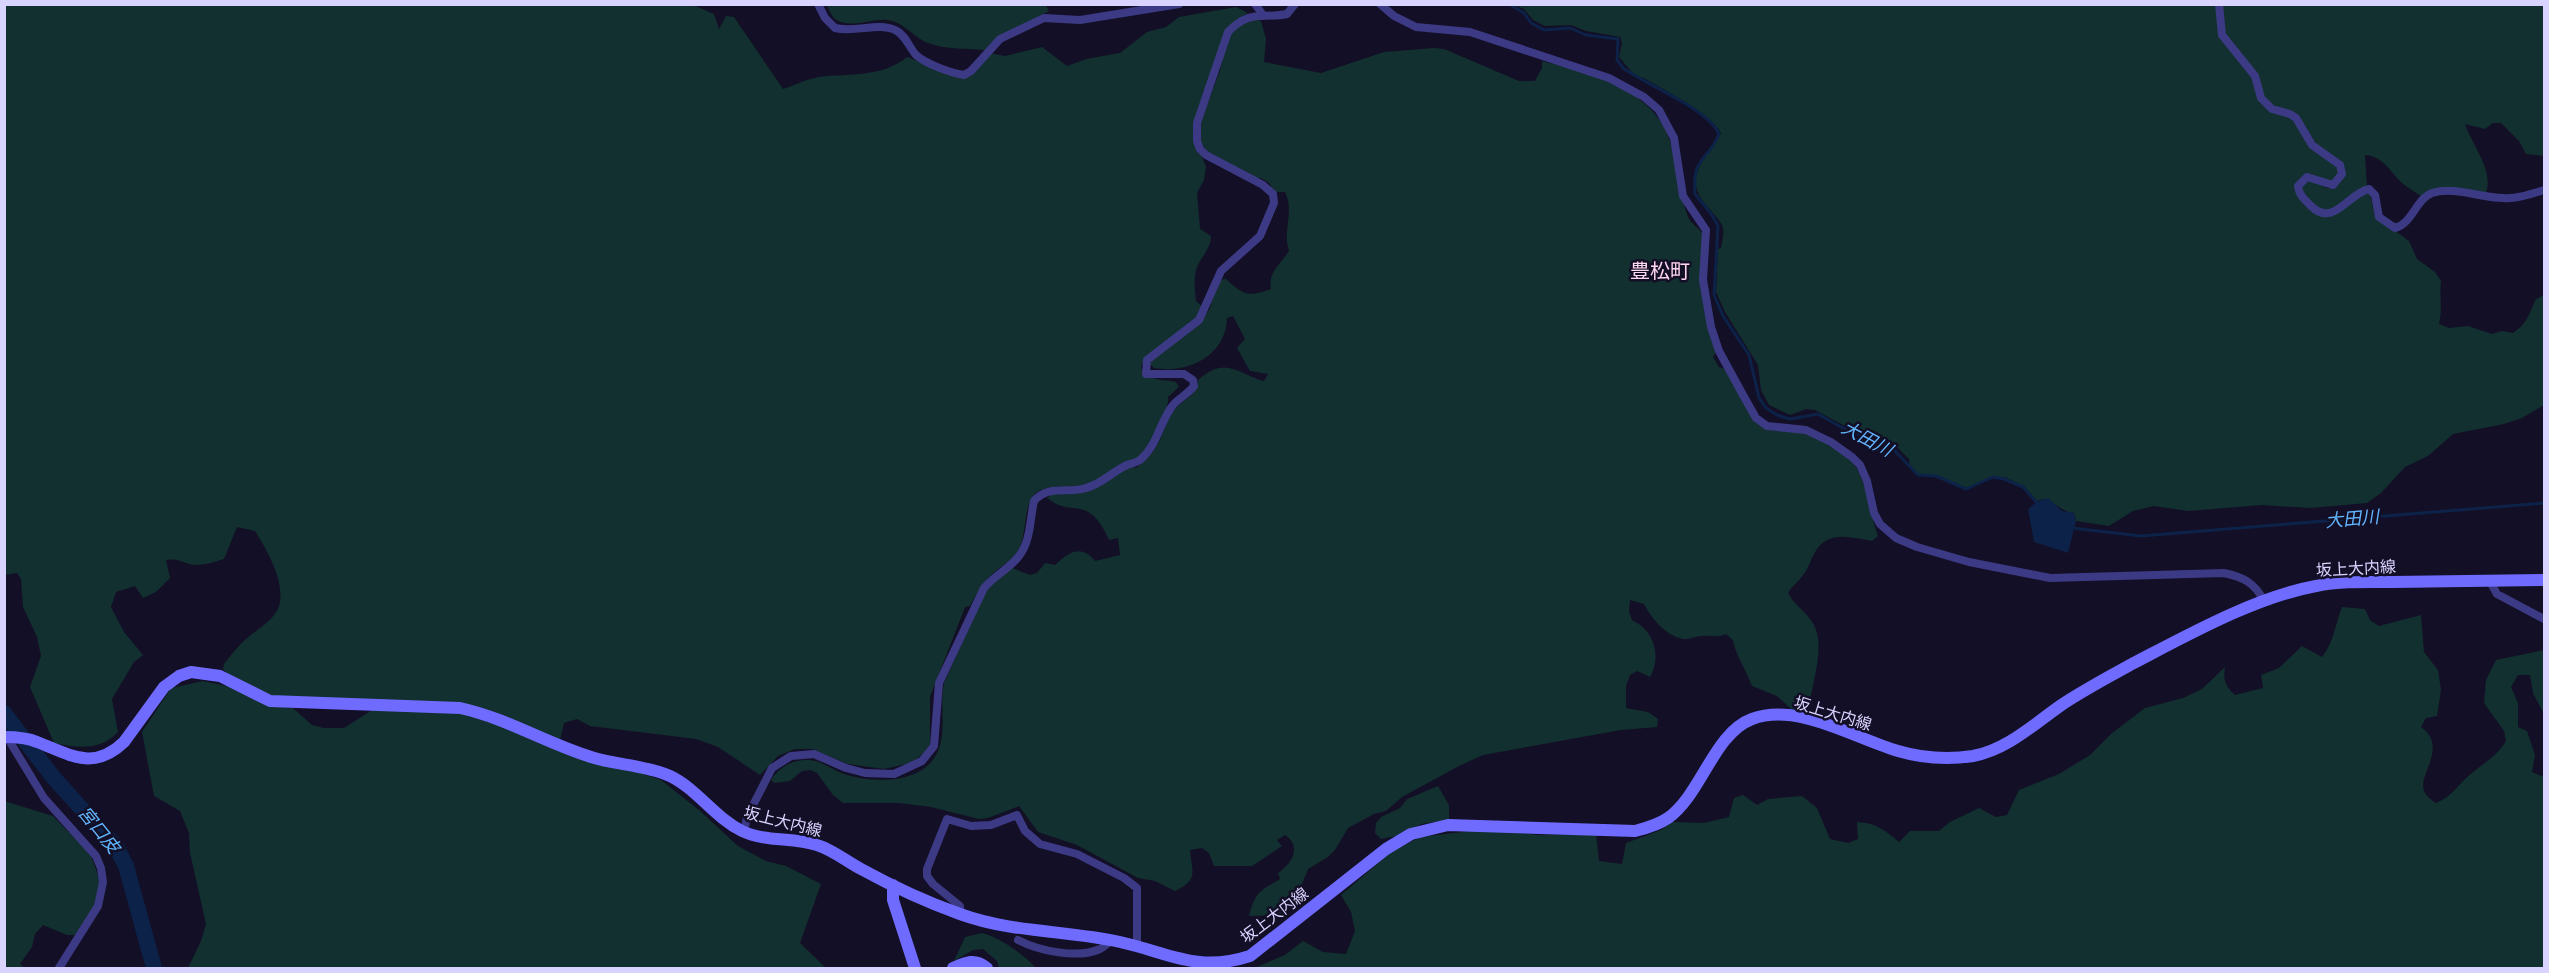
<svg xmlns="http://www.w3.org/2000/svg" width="2549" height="973" font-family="Inter,'Noto Sans JP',sans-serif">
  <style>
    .green { fill: #12302f }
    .water { fill: #0c2248 }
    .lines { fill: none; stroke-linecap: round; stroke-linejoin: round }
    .stream { stroke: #0c2248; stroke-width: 3 }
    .river { stroke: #0c2248; stroke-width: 16 }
    .street { stroke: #3d3a85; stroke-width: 8 }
    .secondary { stroke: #6f6bff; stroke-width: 12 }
    .labels { text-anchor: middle; stroke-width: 5; stroke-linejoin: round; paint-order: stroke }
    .street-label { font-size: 16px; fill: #d9d4ff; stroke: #130f26 }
    .water-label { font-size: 18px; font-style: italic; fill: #62b6ff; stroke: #130f26 }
    .quarter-label { font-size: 20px; fill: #ffd6f0; stroke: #130f26 }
  </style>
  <rect width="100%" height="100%" fill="#130f26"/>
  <path class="green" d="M1045,4l4,7 -55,29 -9,10c-20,-2 -38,0 -57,-7 -15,-6 -23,-20 -40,-23 -16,-2 -36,9 -51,0 -5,-2 -8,-11 -10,-15z
    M5,5h688l21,9 5,15 7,-13 8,1 49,72c12,-4 24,-10 36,-12 31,-4 62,1 88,-20l53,20 29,-24 16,3 37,-9 25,19 19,-7 34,-6 27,-21 19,-5 13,-10 57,-10 12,6 -12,7 -39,92 5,45 4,10 -2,13 -7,13 3,36 11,7c0,12 -9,20 -14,31 -4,12 -2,22 -1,34l8,7 -6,10 -54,43 -3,6c5,15 23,12 35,15l3,5 -11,10c2,14 -18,52 -29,60 -12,9 -43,27 -57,29 -13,2 -34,-2 -45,6 -14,11 -10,39 -17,55 -7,14 -20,19 -30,29 -9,8 -14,20 -20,30l-5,1 -35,90v48l-7,9 -12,9 -27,6 -36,-5 -36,-15h-17l-17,7 -18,19 -42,-28 -22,-8 -106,-13 -13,-7 -13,4 -4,17 -69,-28 -217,-15 -45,-22 -6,-6 1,-5c7,-9 14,-18 22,-25 11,-10 28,-18 33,-33 7,-23 -12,-56 -24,-75l-18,-4 -13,32c-10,3 -19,6 -29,6 -12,-1 -14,-7 -29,-5l4,18 -14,14 -13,6 -8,-12 -19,6 -5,15 13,25 19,23 -9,7 -22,37 6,33c-17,19 -41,16 -64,11l-24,-56 11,-31 -4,-19 -14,-30 -2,-28 -4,-6 -12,2z
    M1514,5h703l1,20 35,50 7,24 35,22 14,22 25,18 6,11 -7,10 -24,-8 -13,12 24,29 46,-22 4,1 5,22 34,25 8,18 18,13 6,9c-2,15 2,26 -2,43l10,4 19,-2 24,8 10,-3 11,2c14,-9 16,-19 23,-34l8,-4v110l-22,13 -18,6 -51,10 -25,22 -23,11 -24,26 -14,10 -57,5 -48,-3 -74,6 -34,-5 -21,5 -24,15 -33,-5 -2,-8c-13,-1 -18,-11 -31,-14l-6,2 -13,-15 -20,-9h-11l-27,11 -30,-13h-16l-10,-8 -1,-8 -15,-15 -51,-19 -28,-15 -9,-1 -16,6 -21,-10 -8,-15 -3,-25 -33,-53 -9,-20 2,-43 3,-1c1,-6 4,-17 1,-23 -9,-17 -32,-28 -25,-52 5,-16 17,-25 24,-40 -9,-19 -57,-43 -77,-55l-9,-2 -16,-19 3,-14 -2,-6 -34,-6 -15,-6 -26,1 -12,-6 -9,-11z
    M2220,5h324v151l-18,-2 -7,-13 -18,-18h-8l-8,6 -20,-5c7,21 29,46 21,69l-34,-4 -30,8c-8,-6 -18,-11 -24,-18 -10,-11 -17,-23 -33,-24l2,31 -33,25 -16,-2 -18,-21 10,-8 17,8 7,-1 11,-13 -26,-26 -17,-25 -28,-14 -10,-11 -41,-65z
    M1256,19l5,2 5,18 -2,23 57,11 63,-21 50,-4 10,1 75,32h16l7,-13v-7c47,12 111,27 128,80 8,25 8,51 18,76 3,7 11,11 15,17l-2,29 15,89 -3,5 6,10 6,2 30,53c14,12 27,8 44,10 12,2 24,9 34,16 9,6 19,12 24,21 11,19 13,46 21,67l-6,5c-24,-4 -45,-11 -58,13 -4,7 -6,16 -11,21 -5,7 -10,10 -15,18 7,13 19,19 26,32 12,23 -3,61 -6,87l-17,-3 -14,-13 -25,-10c-5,-14 -18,-35 -19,-46l-7,-6c-9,4 -15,1 -24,2 -6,0 -13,4 -19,3 -18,-4 -31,-20 -39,-35l-14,-4 -1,11 3,9c22,10 30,36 18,57l-13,-6 -7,4 -4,11v22l22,4 10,7 -1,8 -36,3 -138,25 -24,11 -57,31 -16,14 -12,3 -26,14 -13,22 -7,7 -20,12 -11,28 -15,18 -33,1c6,-24 11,-25 31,-37l-2,-6c13,-9 25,-26 7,-38l-8,5 5,6 -30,20h-38l-5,-13 -7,-5 -12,2c2,23 9,29 -15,41l-20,-10 -17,-3 -61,-33 -39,-13 -19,-26 -31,12 -9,1 -48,-12 -32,-4h-56l-10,-8 -16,-22 -7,-3 -8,1 -12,10 -16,2 -3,-3c10,-16 29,-24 48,-18 8,3 16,9 25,12 27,9 76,11 92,-19 12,-22 3,-49 8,-72l42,-92 24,-24 20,8 7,-2 8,-10 10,2c14,-13 26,-21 40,-4l25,-6 -2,-17 -9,2c-21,-48 -37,-21 -62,-42l5,-4h16l63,-28 5,2c7,-6 16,-13 20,-21 8,-12 10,-28 20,-39 10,-11 20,-11 22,-28 28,-25 39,-6 66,1l4,-7 -18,-3 -13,-23 8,-9 -12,-23 -6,2c-1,38 -39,56 -73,50l-5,-5 53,-42 8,-13 9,-28 7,-1c18,17 23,18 45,10 -3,-17 9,-24 18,-38 -7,-21 6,-39 -4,-59h-10l-6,-9 -8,-5h-5l-49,-27 -7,-10v-16l20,-55 7,-29 9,-15z
    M2342,607l23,2 5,11 9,6 42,-11 3,37 14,18 3,20 -4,26 -11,2 -5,9c29,21 -6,49 4,66 2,4 8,8 11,10 17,-7 22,-19 36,-30 13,-11 25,-17 34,-32l-2,-10 -20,-28 2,-23 10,-20 48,-10v64l-11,-21 -3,-18h-12l-7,12 7,16v24l9,4 8,24 -3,17 12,5v191h-1290l31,-13 18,-14 20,11 23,2 9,-23 -4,-19 -10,-17 49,-42 30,-16 68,-8 51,6 57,-1 3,27 23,3 4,-21 35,-13 12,-8 31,1 25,-6 5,-19 9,-3 14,10 11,-6 34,-3 15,12 13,31 18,4 10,-4 -1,-17c19,1 28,8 42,20l11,-11h29l11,-9 29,-14 17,9 11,-2 12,-25 40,-16 31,-19 21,-21 34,-26 38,-10 19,-9 23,-22c-2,13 0,19 10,28l28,-7 -2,-13 18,-7 23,-22 20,11c12,-15 13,-32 20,-50z
    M203,681l28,6 50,20 12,1 19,17 12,3h20l28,-18 88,2 201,68 38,30 39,36 28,15 20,5 35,18 -21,59 26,25h-638l13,-27 5,-17 -16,-71 -1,-20 -9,-22 -26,-15 -12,-64 29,-44z
    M1438,786l11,19v15l-28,4 -25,12 -15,3 -6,-6 1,-10 5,-6 19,-9 7,-9z
    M4,801l49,15 38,39 9,26 -4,22 -21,32h-8l-24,-10 -8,9 -3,13 -12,17 5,4h-20z
    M982,933c17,4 43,22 54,35h-37l-2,-7 -14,-12 -10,1 -19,11 11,-24z"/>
  <path class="water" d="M2048,498l14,13 12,2 2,8 -8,32 -34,-11 -6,-33 10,-8z"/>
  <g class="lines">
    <path class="stream" d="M1509,4l15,9 7,10 13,7 26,-2 16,7 32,4 -1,21 6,8c23,17 86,41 96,66 -11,28 -27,21 -24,60l17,21 6,11 -4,69 9,21 26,39 10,43 7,10 11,7 13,4 28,-5 23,13 51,21 26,27 18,1 30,13 27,-12 11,2 19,8 14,16
      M2072,528l69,8 403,-33"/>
    <path class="river" d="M4,713l49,64 63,70 10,19 28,102"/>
    <path class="street" d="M818,4l7,14 10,10c20,5 43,-6 60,2 10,4 14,17 21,25 10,9 35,18 48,20l7,-4 29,-32 44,-21 36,2 99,-16
      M1255,4l8,11
      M1380,4l14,12 22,11 54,5 139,46 35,19 15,13 15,28 9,58 23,34 -3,50 8,47 8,24 24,44 13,23 11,8 39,4 25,12 21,15 8,8 7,16 7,32 6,11 16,14 21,9 52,15 81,16 174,-5c19,4 31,10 40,28
      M2219,4l3,31 33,41 6,22 11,11 18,5 6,4 16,27 28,20 2,9 -9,11 -26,-8 -9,9c1,9 6,13 13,20 23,22 36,-12 58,-17l6,6 4,22 16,11c17,-4 21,-29 37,-35 22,-7 49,5 71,5 14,1 28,-4 41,-8
      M2489,580l8,14 47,25
      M7,737l37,61 52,58 5,12 2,14 -5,24 -39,62
      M744,832l3,-15 25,-49 19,-12 23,-2 32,14 19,5 29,1 28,-13 12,-15 5,-63 45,-95c10,-12 26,-20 35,-32 12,-15 11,-38 15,-55 15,-17 34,-7 52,-13 16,-4 27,-17 41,-23 5,-2 9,-2 13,-5 18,-15 19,-37 33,-55 6,-7 15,-11 21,-19l-1,-6 -9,-6h-38l1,-14 52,-40 22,-49 39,-35 14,-33 -1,-9 -10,-9 -57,-30 -6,-6 -3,-8v-18l31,-91c22,-23 34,-13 59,-18l8,-10
      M960,915v-9l-27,-22 -6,-8v-7l20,-50 24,7 20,-1 26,-10 8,16 15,13 37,10 47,24 13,10v58
      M1018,940c21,11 60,19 82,9 4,-2 8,-6 12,-9"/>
    <path class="secondary" d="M4,737c11,0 24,1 33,5 32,12 56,30 87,0l40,-55 15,-11 12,-4 29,4 50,25 190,7c46,10 86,35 131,49 25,8 55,8 79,19 27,13 44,41 72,55 23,11 51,6 75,14 16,5 29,16 44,24 31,17 65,33 99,45 52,19 106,16 160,28 50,11 77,31 130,14l136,-107 25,-15 37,-9 187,6c12,-3 23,-6 33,-13 33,-23 46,-85 84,-99 45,-17 102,19 146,32 24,7 49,9 75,5 33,-6 60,-31 87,-50 22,-15 47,-28 70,-41 56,-29 125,-68 186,-79 25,-5 51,-4 76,-4 51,-1 102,-1 152,-2
      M893,885v15l22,68
      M953,968c13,-6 22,-10 34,0"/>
  </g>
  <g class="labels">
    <g class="street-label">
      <text transform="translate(2356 568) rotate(-3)" y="6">坂上大内線</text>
      <text transform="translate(1833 713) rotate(17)" y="6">坂上大内線</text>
      <text transform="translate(783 821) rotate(14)" y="6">坂上大内線</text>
      <text transform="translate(1274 915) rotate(-37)" y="6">坂上大内線</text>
    </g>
    <g class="water-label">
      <text transform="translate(1867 439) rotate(28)" y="6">大田川</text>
      <text transform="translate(2352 519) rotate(-5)" y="6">大田川</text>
      <text transform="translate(99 830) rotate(51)" y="6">宮口皮</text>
    </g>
    <g class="quarter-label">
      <text x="1660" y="278">豊松町</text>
    </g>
  </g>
  <rect width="2549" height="973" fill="none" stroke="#d9d4ff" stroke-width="12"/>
</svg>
